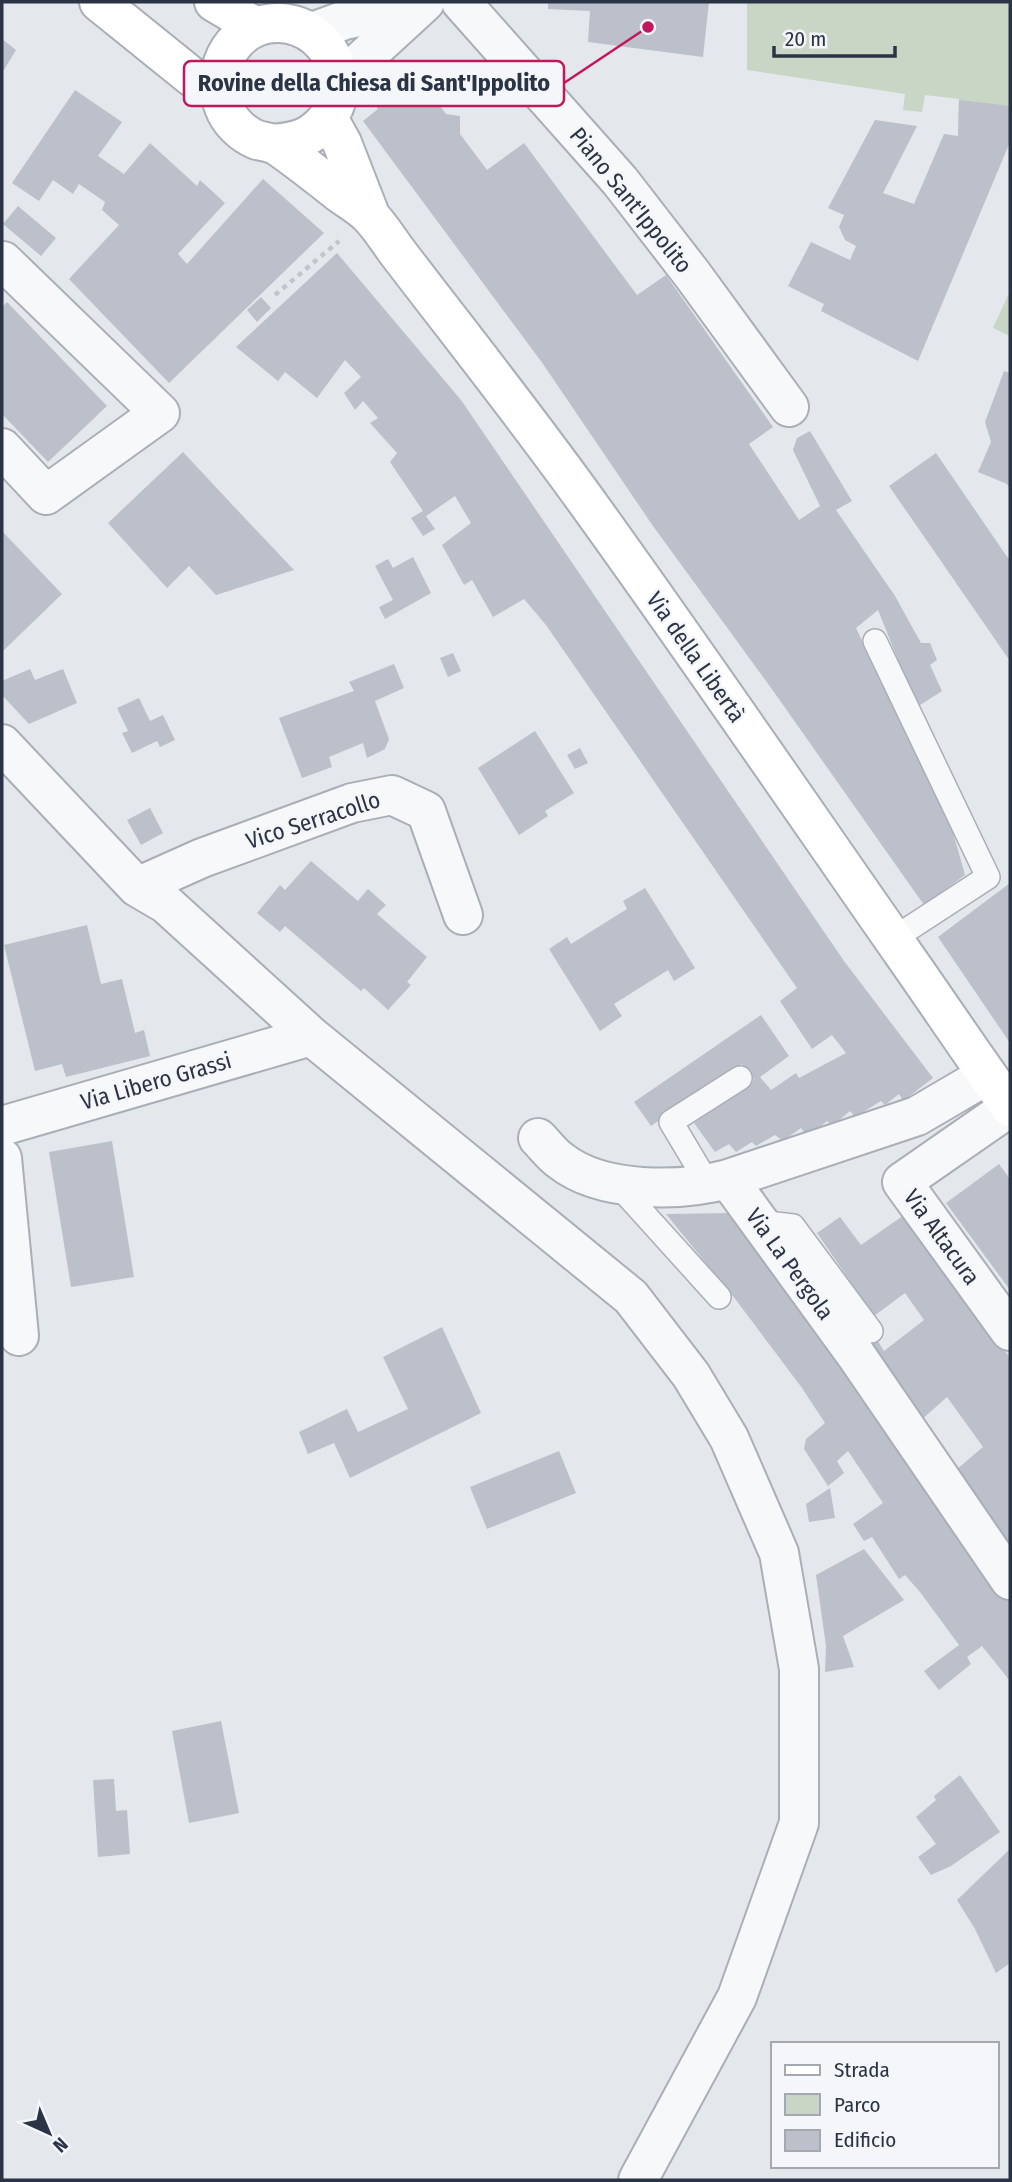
<svg xmlns="http://www.w3.org/2000/svg" width="1012" height="2182" font-family="'Fira Sans Condensed',sans-serif">
  <style>
    .green { fill: #c9d6c5 }
    .building { fill: #bbc0ca }
    .lines { fill: none; stroke-linecap: round; stroke-linejoin: round }
    .lane-casing { stroke: #a9aeb7; stroke-width: 26 }
    .street-casing { stroke: #a9aeb7; stroke-width: 42 }
    .secondary-casing { stroke: #a9aeb7; stroke-width: 42 }
    .path { stroke: #c2c5cb; stroke-width: 4.5; stroke-dasharray: 5 5; stroke-linecap: butt }
    .lane { stroke: #f7f8fa; stroke-width: 23 }
    .street { stroke: #f7f8fa; stroke-width: 38 }
    .secondary { stroke: #fff; stroke-width: 38 }
    .labels { text-anchor: middle; stroke-width: 5; stroke-linejoin: round; paint-order: stroke }
    .street-label { font-size: 23px; fill: #2b3445; stroke: #f4f6f9 }
    .leader { fill: none; stroke: #c2185b; stroke-width: 2.5 }
    .callout-dot { fill: #c2185b; stroke: #f4f6f9; stroke-width: 2.5 }
    .callout { fill: #f4f6f9; stroke: #c2185b; stroke-width: 2.5 }
    .callout-label { font-size: 24px; text-anchor: middle; font-weight: bold; fill: #2b3445 }
  </style>
  <rect width="100%" height="100%" fill="#e4e7ec"/>
  <path class="green" d="M747,2h263v140l-52,-6 1,-37 -34,-4 -3,17 -19,-2 2,-16 -158,-24z
    M1010,291v45l-17,-8z"/>
  <path class="building" d="M548,2h161l-6,55 -115,-15 2,-31 -42,-2z
    M2,39l14,11 -14,23z
    M393,58l19,26 8,-6 26,36 14,2v18l27,36 37,-27 113,152 29,-20 107,152 -24,17 50,76 21,-14 -27,-56 4,-12 13,-7 42,70 -16,9 59,86 26,47h9l7,17 -7,5 12,26 -25,16 -39,-97 -22,18 96,201 13,46 -41,30 -155,-220 -116,-159 -110,-162 -180,-243 15,-12 -19,-26z
    M75,90l47,32 -24,34 26,18 26,-31 47,43 3,-6 25,23 -47,51 9,10 76,-85 61,54 -155,150 -100,-104 50,-54 -17,-15 3,-8 -26,-18 -6,10 -20,-14 -14,21 -27,-18z
    M959,100l51,6v36l-92,219 -97,-50 3,-7 -36,-18 23,-44 39,18 6,-14 -11,-6 -6,-13 5,-12 -16,-7 47,-88 42,6 -34,67 31,11 30,-70 14,2z
    M18,206l38,32 -15,18 -38,-32z
    M337,253l124,147 383,561 89,117 -30,23 -4,-7 -14,11 -4,-4 -26,16 -5,-6 -18,15 -5,-5 -19,16 -7,-9 -18,13 -8,-6 -19,11 -4,-4 -16,10 -7,-8 -14,8 -21,-29 60,-43 -12,-16 -91,62 -17,-24 127,-87 28,41 -29,21 11,13 25,-17 3,5 47,-25 -14,-18 -20,14 -32,-48 17,-13 -251,-363 -22,-26 -31,18 -21,-37 -8,5 -22,-40 29,-22 -16,-27 -29,20 9,13 -12,7 -12,-18 12,-7 -33,-49 7,-9 -27,-30 8,-5 -15,-17 -8,9 -11,-17 17,-16 -16,-17 -28,38 -32,-26 -7,9 -42,-34z
    M261,297l10,11 -14,14 -10,-12z
    M7,302l100,104 -59,56 -46,-48v-107z
    M1004,371l6,2v117l-3,-6 -29,-12 13,-30 -6,-20z
    M183,452l57,61 54,57 -78,25 -27,-29 -22,22 -59,-65z
    M936,453l74,108v100l-121,-175z
    M2,531l60,63 -60,58z
    M413,557l18,36 -46,26 -6,-12 14,-7 -18,-34 13,-7 5,9z
    M453,653l8,18 -13,6 -8,-19z
    M394,664l10,24 -29,13 14,38 -4,10 -18,9 -4,-15 -34,14 3,10 -30,11 -23,-60 75,-27 -5,-9z
    M30,669l5,11 28,-11 14,34 -48,21 -27,-29v-14z
    M139,698l11,23 13,-6 12,25 -15,7 -3,-6 -25,12 -10,-20 6,-2 -11,-23z
    M535,731l39,62 -29,18 3,5 -29,19 -41,-67z
    M580,748l8,15 -13,6 -8,-14z
    M150,808l13,25 -22,12 -14,-25z
    M311,861l47,40 10,-12 18,16 -9,9 50,43 -20,25 4,3 -23,25 -24,-22 -3,3 -76,-65 -5,6 -23,-19 23,-28 5,5z
    M1010,883l-1,43 1,117 -72,-106z
    M645,888l50,80 -21,13 -6,-11 -54,34 8,12 -22,15 -51,-82 18,-12 4,7 56,-35 -4,-8z
    M87,925l14,59 21,-5 13,54 9,-3 6,26 -84,21 -4,-13 -27,7 -31,-126z
    M112,1141l22,136 -63,10 -22,-135z
    M999,1164l11,15v111l-64,-87z
    M732,1213l278,388v80l-28,-35 -15,11 4,7 -32,26 -15,-19 35,-26 -39,-53 -15,-17 -6,4 -27,-42 -8,4 -11,-17 30,-21 -35,-52 -11,10 7,12 -16,13 -24,-37 2,-10 19,-16 -23,-35 -66,-88 -70,-86z
    M907,1213l103,145v193l-54,-81 27,-23 -36,-50 -28,25 -54,-78 11,-6 8,13 40,-31 -19,-27 -31,23 -57,-83 23,-16 21,28z
    M442,1327l39,86 -131,65 -16,-35 -26,11 -9,-22 48,-23 11,23 50,-23 -25,-52z
    M559,1451l17,42 -89,36 -17,-42z
    M830,1488l5,30 -26,4 -3,-18z
    M864,1549l40,51 -61,36 11,31 -29,5 1,-26 -10,-71z
    M221,1721l18,92 -50,10 -17,-92z
    M960,1775l40,57 -49,34 -20,9 -13,-18 18,-13 -20,-27 20,-17 -2,-4z
    M114,1779l2,32 11,-1 3,44 -32,3 -5,-77z
    M1010,1849v114l-14,10 -21,-44 -18,-29z"/>
  <g class="lines">
    <g class="lane-casing">
      <path id="lane" d="M875,641l113,236 -95,62
        M617,1184l102,113
        M708,1184l-37,-62 69,-44
        M759,1222l34,4 78,105"/>
    </g>
    <g class="street-casing">
      <path id="street" d="M461,2l159,179 72,93 97,133
        M312,32l33,-12 77,-16
        M339,81l86,-79
        M2,262l1,-1 157,152 -114,82 -44,-47
        M2,744l135,143 29,17 145,132 320,261 60,78 38,63 50,115 20,116v154l-62,174 -99,183
        M137,887l65,-29 150,-55 40,-8 34,16 37,104
        M987,1075l-70,41 -189,63 128,176 154,225
        M1010,1107l-108,75 108,149
        M2,1126l309,-90
        M538,1138c7,7 14,17 23,23 41,32 119,31 167,18
        M2,1158l17,178"/>
    </g>
    <g class="secondary-casing">
      <path id="secondary" d="M99,2l93,75 27,14
        M214,2l42,25
        M328,118l14,25 28,72
        M274,144c14,-2 27,-3 38,-11 49,-33 25,-107 -32,-110 -44,-2 -72,45 -56,84 5,14 18,27 33,33 8,2 15,2 22,7 20,14 39,29 58,44 10,8 23,15 32,24 11,11 20,26 29,38 65,85 132,169 194,256 106,147 209,298 313,447 35,50 69,101 105,151"/>
    </g>
    <path class="path" d="M275,295l64,-54"/>
    <use href="#lane" class="lane"/>
    <use href="#street" class="street"/>
    <use href="#secondary" class="secondary"/>
  </g>
  <g class="labels">
    <g class="street-label">
      <text transform="translate(631 200) rotate(51)" y="8">Piano Sant'Ippolito</text>
      <text transform="translate(696 657) rotate(55)" y="8">Via della Libertà</text>
      <text transform="translate(313 820) rotate(-18)" y="8">Vico Serracollo</text>
      <text transform="translate(156 1081) rotate(-16)" y="8">Via Libero Grassi</text>
      <text transform="translate(942 1237) rotate(54)" y="8">Via Altacura</text>
      <text transform="translate(790 1264) rotate(54)" y="8">Via La Pergola</text>
    </g>
  </g>
  <path class="leader" d="M648 27L564 83"/>
  <circle class="callout-dot" cx="648" cy="27" r="7"/>
  <rect class="callout" x="184" y="61" width="380" height="45" rx="7"/>
  <g class="callout-label">
    <text x="374" y="91">Rovine della Chiesa di Sant'Ippolito</text>
  </g>
  <rect width="1012" height="2182" fill="none" stroke="#2b3445" stroke-width="7"/>
  <rect x="771" y="2042" width="228" height="126" fill="#f4f6f9" stroke="#a4a8b1" stroke-width="2"/>
  <rect x="785" y="2065" width="35" height="10" fill="#ffffff" stroke="#a4a8b1" stroke-width="2"/>
  <text x="834" y="2077" font-size="21" fill="#2b3445">Strada</text>
  <rect x="785" y="2094" width="35" height="21" fill="#c9d6c5" stroke="#a4a8b1" stroke-width="2"/>
  <text x="834" y="2112" font-size="21" fill="#2b3445">Parco</text>
  <rect x="785" y="2130" width="35" height="21" fill="#bbc0ca" stroke="#a4a8b1" stroke-width="2"/>
  <text x="834" y="2147" font-size="21" fill="#2b3445">Edificio</text>
  <g transform="translate(49 2133) rotate(136)" stroke="#f4f6f9" stroke-width="5" paint-order="stroke">
  <path d="M0-5L12 26L0 18L-12 26Z" fill="#2b3445"/>
  <text y="-10" font-size="19" font-weight="bold" text-anchor="middle" fill="#2b3445">N</text>
  </g>
  <path d="M774 46v10h121v-10" fill="none" stroke="#2b3445" stroke-width="3.5"/>
  <text x="785" y="46" font-size="21" fill="#2b3445" stroke="#f4f6f9" stroke-width="5" paint-order="stroke">20 m</text>
</svg>
